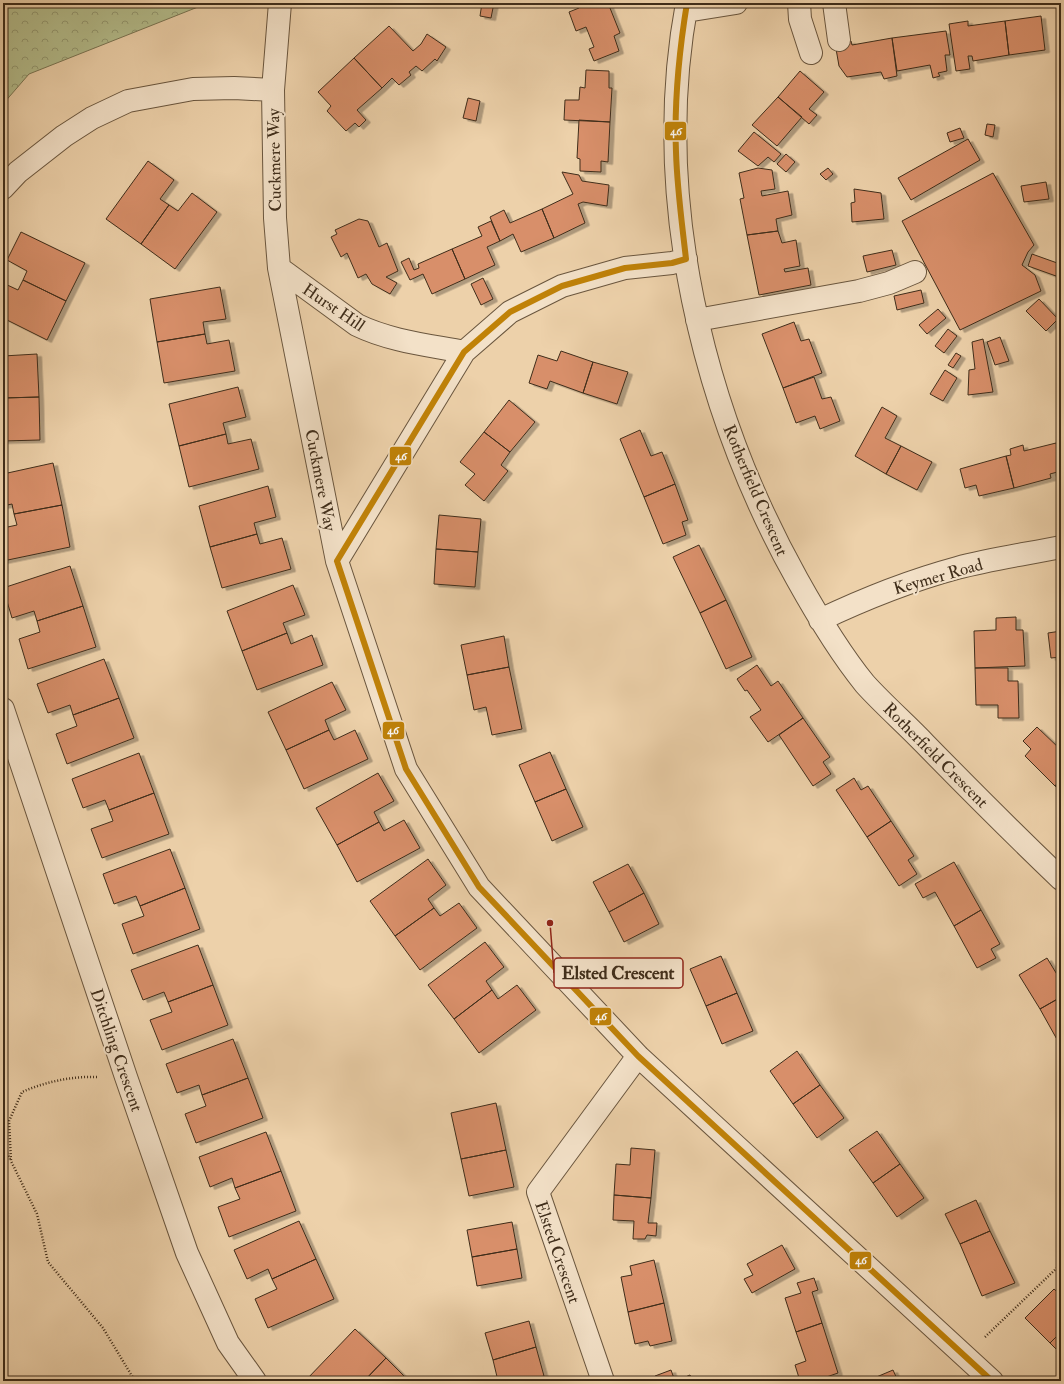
<svg xmlns="http://www.w3.org/2000/svg" width="1064" height="1384" font-family="'IM FELL Double Pica',serif">
  <style>
    .forest { fill: url(#forest-crowns); stroke: #7a7553 }
    .building { fill: #d88f6a; stroke: #3f2d1a; filter: url(#shadow) }
    .lines { fill: none; stroke-linecap: round; stroke-linejoin: round }
    .minor-casing { stroke: #6a563e; stroke-width: 24 }
    .path { stroke: #3f2d1a; stroke-width: 2.5; stroke-dasharray: 1 2; stroke-linecap: butt }
    .minor { stroke: #f3e1c8; stroke-width: 22 }
    .bus-1-casing { stroke: #f3e1c8; stroke-width: 9 }
    .bus-1 { stroke: #c08208; stroke-width: 6 }
    .labels { text-anchor: middle; stroke-width: 4; stroke-linejoin: round; paint-order: stroke }
    .street-label { font-size: 17px; fill: #3f2d1a; stroke: #f3e1c8 }
    .leader { fill: none; stroke: #8f2418; stroke-width: 1.5 }
    .callout-dot { fill: #8f2418; stroke: #f3e1c8; stroke-width: 1.5 }
    .callout { fill: #f3e1c8; stroke: #8f2418; stroke-width: 1.5 }
    .callout-label { font-size: 18px; text-anchor: middle; font-weight: bold; fill: #3f2d1a }
    .line-badge { stroke: #f3e1c8; stroke-width: 1.5 }
    .badge-label { font-size: 11px; text-anchor: middle; font-weight: bold; fill: #fff }
  </style>
  <defs>
    <pattern id="forest-crowns" width="20" height="18" patternUnits="userSpaceOnUse"><rect width="20" height="18" fill="#b4bd8c"/><path d="M2 6a3 3 0 1 1 6 0M12 15a3 3 0 1 1 6 0" fill="none" stroke="#949a72"/></pattern>
    <filter id="shadow"><feDropShadow dx="4.5" dy="2.5" stdDeviation="0" flood-color="#0004"/></filter>
  </defs>
  <rect width="100%" height="100%" fill="#edd1aa"/>
  <filter id="stains"><feTurbulence type="fractalNoise" baseFrequency=".005" numOctaves="4"/><feColorMatrix values="0 0 0 0 .2 0 0 0 0 .09 0 0 0 0 .02 0 0 0 .5 -.17"/></filter>
  <radialGradient id="worn" r=".72"><stop offset=".6" stop-color="#630" stop-opacity="0"/><stop offset="1" stop-color="#630" stop-opacity=".3"/></radialGradient>
  <path class="forest" d="M3,3h205l-179,71 -26,30z"/>
  <path class="building" d="M482,3h12l-3,15 -11,-2z
    M577,3h31l12,30 -6,3 5,15 -25,10 -5,-12 5,-2 -8,-20 -10,4 -7,-19 10,-4z
    M1041,16l4,34 -36,5 -4,-34z
    M968,21v5l37,-5 4,34 -36,6 -1,-5h-4l2,13 -14,2 -7,-47z
    M389,26l24,25 8,-7 6,-10 19,13 -9,14 -2,-2 -13,12 -6,-5 -7,6 2,3 -12,10 -7,-7 -10,10 -28,-30z
    M946,31l4,24h-5l2,16 -9,2 2,3 -7,2 -3,-13 -33,6 -5,-33z
    M892,38l5,38 -13,3 -3,-7 -34,5 -8,-11 -4,-23 16,-2 1,4z
    M354,58l28,30 -25,22 9,10 -7,7 -4,-4 -9,8 -19,-20 4,-5 -13,-14z
    M586,70l23,1v17h3l-2,34 -46,-2 1,-20h14l1,-13 5,1z
    M800,71l24,21 -15,17 8,6 -8,9 -31,-27z
    M778,97l24,20 -25,29 -25,-21z
    M468,98l12,3 -4,20 -13,-3z
    M579,120l31,2 -2,40 -7,-1v11l-21,-1v-12l-3,-1z
    M987,124l8,1 -2,12 -8,-2z
    M960,128l4,10 -14,4 -3,-9z
    M754,132l27,22 -7,8 -6,-5 -10,9 -20,-15z
    M968,139l12,21 -69,40 -13,-22z
    M786,154l9,8 -9,10 -9,-8z
    M148,161l26,19 -14,19 9,6 -28,39 -35,-25z
    M758,168l14,2 3,19 -14,2 1,5 26,-5 4,24 -16,4 2,12 -31,4 -7,-36 4,-1 -5,-25z
    M828,168l5,6 -7,6 -6,-6z
    M562,172l17,3 3,6 27,4 -2,21 -24,-4 -5,2 7,19 -31,15 -12,-29 31,-15z
    M993,173l41,72 -6,7 -6,13 13,10 6,16 -81,39 -58,-109z
    M1046,182l3,17 -25,3 -3,-16z
    M854,189l27,4 3,26 -32,3 -1,-19 4,-1z
    M192,193l25,19 -42,57 -34,-25 28,-39 9,6z
    M542,209l12,29 -33,14 -8,-18 -13,7 -10,-24 14,-7 6,13z
    M359,219l9,2 11,26 8,-4 11,28 -12,6 11,6 -7,11 -18,-10 -6,-10 -8,4 -11,-25 -6,4 -10,-20 6,-3 -2,-4z
    M491,221l9,20 -13,6 8,18 -30,14 -13,-30 30,-13 -4,-9z
    M778,231l4,12 14,-3 4,26 -16,3 1,3 23,-4 3,17 -52,10 -12,-60z
    M21,232l64,31 -19,38 -43,-21 4,-9 -20,-11z
    M452,249l13,30 -33,15 -9,-20 -13,6 -9,-18 8,-4 5,12 5,-2 -1,-4z
    M892,250l4,15 -29,7 -4,-16z
    M1032,254l28,10 -4,12 -28,-10z
    M483,278l10,21 -12,6 -10,-21z
    M23,280l43,21 -19,39 -44,-22v-35l15,7z
    M220,287l6,32 -23,3 2,12 -48,8 -7,-43z
    M921,290l3,13 -27,7 -3,-14z
    M1039,299l19,20 -12,12 -20,-20z
    M938,309l8,9 -19,16 -8,-9z
    M794,322l7,19 8,-2 13,34 -39,15 -21,-54z
    M948,329l9,7 -13,17 -9,-7z
    M205,334l2,10 22,-4 6,31 -71,12 -7,-41z
    M1000,337l9,24 -14,4 -8,-23z
    M983,339l10,53 -25,3 1,-25 6,-1 -3,-27z
    M561,351l32,11 -10,31 -33,-12 -3,8 -18,-6 9,-28 19,6z
    M956,353l5,3 -8,12 -5,-3z
    M37,354l2,43 -36,1v-42z
    M593,362l35,10 -11,32 -34,-11z
    M945,370l12,8 -14,23 -13,-7z
    M814,377l8,22 9,-2 9,24 -20,8 -5,-13 -19,7 -13,-35z
    M238,387l8,30 -23,6 3,11 -47,12 -10,-42z
    M39,397l1,43 -37,1v-43z
    M509,400l26,22 -25,30 -26,-20z
    M882,407l15,9 -12,22 16,8 -15,28 -31,-18z
    M640,430l11,26 11,-4 13,32 -31,13 -24,-58z
    M484,432l26,20 -9,13 7,6 -24,30 -19,-16 10,-11 -15,-12z
    M226,434l2,10 23,-5 8,30 -70,18 -10,-41z
    M1056,443l5,19v9l-11,3 1,4 -37,10 -8,-32 5,-1 -1,-6 13,-4 1,6z
    M901,446l31,16 -15,28 -31,-16z
    M1006,456l8,32 -35,8 -3,-11 -11,3 -5,-19z
    M53,463l9,42 -48,9 -2,-10 -9,2v-32z
    M675,484l13,36 -6,2 4,13 -23,9 -19,-47z
    M268,486l8,31 -22,6 3,11 -47,13 -11,-41z
    M62,505l8,42 -67,14v-33l14,-3 -3,-11z
    M439,515l42,4 -3,33 -42,-3z
    M257,534l3,10 22,-6 9,31 -69,19 -12,-41z
    M699,545l27,55 -26,13 -27,-56z
    M436,549l42,3 -3,35 -41,-3z
    M70,566l13,40 -46,15 -3,-10 -22,7 -9,-30z
    M293,585l12,30 -22,8 4,10 -45,18 -15,-40z
    M726,600l26,57 -26,12 -26,-56z
    M83,606l13,41 -68,22 -9,-30 21,-7 -3,-11z
    M1016,617v13h7l2,36 -50,2 -1,-37 22,-1v-12z
    M1061,631v26l-10,1 -3,-25z
    M287,633l4,11 21,-9 11,30 -66,25 -15,-39z
    M504,636l5,31 -42,8 -6,-30z
    M104,659l15,39 -46,17 -3,-10 -22,8 -11,-29z
    M757,665l14,21 7,-5 25,37 -35,24 -18,-25 11,-7 -14,-20 -2,1 -8,-12z
    M509,667l13,62 -30,6 -6,-28 -12,3 -7,-35z
    M975,668h33v13h10l1,37h-21v-13h-22z
    M332,682l14,28 -21,10 4,10 -43,20 -18,-38z
    M119,698l15,40 -67,26 -11,-30 21,-8 -4,-11z
    M803,718l27,39 -7,5 8,12 -18,12 -34,-51z
    M1037,727l24,23v29l-6,7 -30,-30 6,-7 -8,-8z
    M329,730l5,10 21,-10 13,29 -64,30 -18,-39z
    M550,752l16,37 -31,13 -16,-37z
    M139,753l15,40 -45,17 -4,-10 -22,8 -11,-29z
    M378,773l16,28 -20,11 5,10 -42,23 -21,-37z
    M854,778l7,12 7,-4 23,35 -24,16 -31,-47z
    M1061,779v13l-6,-6z
    M566,789l17,38 -31,14 -17,-39z
    M154,793l15,41 -67,24 -11,-29 22,-8 -4,-11z
    M404,820l16,28 -63,34 -20,-37 42,-23 5,9z
    M891,821l23,35 -6,4 9,14 -18,12 -32,-49z
    M170,849l15,39 -45,18 -4,-10 -22,8 -11,-30z
    M428,859l18,26 -18,14 6,9 -39,28 -25,-35z
    M954,862l27,48 -27,16 -19,-34 -12,6 -8,-14z
    M628,864l16,29 -35,19 -16,-30z
    M185,888l15,41 -67,25 -11,-30 22,-8 -4,-10z
    M644,893l15,31 -35,18 -15,-30z
    M459,903l18,25 -57,42 -25,-34 39,-28 6,8z
    M981,910l19,34 -9,5 5,9 -19,10 -23,-42z
    M485,942l19,25 -18,14 6,9 -38,29 -26,-34z
    M198,945l15,40 -45,17 -4,-10 -21,8 -12,-30z
    M721,956l16,37 -31,13 -16,-37z
    M1047,958l14,23v16l-21,12 -21,-34z
    M213,985l15,40 -66,25 -12,-30 22,-8 -4,-10z
    M517,985l19,25 -57,43 -25,-34 38,-29 6,9z
    M737,993l16,38 -31,13 -16,-38z
    M1061,997v45l-2,1 -19,-34z
    M233,1039l15,39 -46,17 -3,-10 -22,8 -11,-29z
    M797,1051l23,34 -27,19 -23,-33z
    M248,1078l15,40 -67,25 -11,-29 21,-8 -4,-11z
    M820,1085l24,33 -27,20 -24,-34z
    M496,1103l10,47 -45,9 -10,-46z
    M877,1131l23,33 -27,19 -24,-33z
    M266,1132l15,39 -46,17 -3,-10 -22,9 -11,-30z
    M631,1148l24,2 -4,48 -37,-3 2,-31 14,1z
    M506,1150l8,37 -45,9 -8,-37z
    M900,1164l24,34 -27,19 -24,-34z
    M281,1171l15,40 -67,26 -11,-30 22,-8 -5,-11z
    M614,1195l37,3 -3,25h9l-1,13 -9,-1 -2,4h-12l1,-18 -21,-1z
    M976,1200l14,31 -30,13 -15,-30z
    M299,1221l17,38 -44,20 -4,-10 -21,10 -13,-29z
    M512,1222l5,27 -45,8 -5,-27z
    M990,1231l25,52 -33,13 -22,-52z
    M782,1245l13,24 -43,24 -8,-14 9,-4 -6,-11z
    M517,1249l5,29 -45,8 -5,-29z
    M316,1259l18,40 -66,29 -13,-29 22,-10 -5,-10z
    M654,1260l10,43 -36,9 -7,-35 11,-2 -2,-9z
    M814,1278l4,12 -6,2 10,31 -26,9 -11,-34 16,-5 -4,-10z
    M1054,1289l7,6v37l-11,11 -25,-25z
    M664,1303l8,38 -22,5 -2,-5 -13,3 -7,-32z
    M529,1321l7,26 -43,13 -8,-27z
    M822,1323l16,50 -23,8h-15l-5,-16 11,-4 -10,-29z
    M355,1329l31,29 -22,23 -58,-1z
    M1061,1332v22l-11,-11z
    M536,1347l8,29 -20,5h-26l-5,-21z
    M386,1358l23,23h-45z
    M671,1370l4,11h-18l-2,-5z
    M893,1370l5,11h-31z
    M690,1375l3,6h-17z"/>
  <g class="lines">
    <g class="minor-casing">
      <path id="minor" d="M280,3l-7,87 2,128 4,50 58,293 69,208 73,118 159,169 354,325
        M687,3c-36,193 15,406 110,576 20,36 42,73 68,105 19,21 41,40 60,60 45,46 90,91 136,135
        M799,3l1,16 11,34
        M834,3l5,37
        M686,11l50,-8
        M3,188l15,-16 46,-36 28,-18 36,-17 65,-12 41,-1 39,2
        M279,268l78,57c33,16 71,20 107,27
        M697,320l162,-29 30,-8 26,-11
        M337,561l127,-209 46,-40 52,-26 63,-18 47,-5 14,-4
        M820,620c44,-21 89,-39 137,-52 34,-9 69,-14 104,-21
        M3,709l123,368 61,176 41,90 27,38
        M603,1381l-65,-189 100,-136"/>
    </g>
    <path class="path" d="M97,1077c-25,-1 -52,5 -75,15l-13,29 2,40 26,53 11,48 55,66 32,53
      M3,1145l7,14
      M985,1337l76,-73"/>
    <use href="#minor" class="minor"/>
    <g class="bus-1-casing">
      <path id="bus-1" d="M686,259c-4,-36 -9,-71 -10,-107 -2,-50 3,-100 11,-149
        M337,561l69,208 73,118 159,169 354,325
        M337,561l127,-209 46,-40 52,-26 63,-18 47,-5 14,-4"/>
    </g>
    <use href="#bus-1" class="bus-1"/>
  </g>
  <g class="labels">
    <g class="street-label">
      <text transform="translate(274 160) rotate(-91)" y="6">Cuckmere Way</text>
      <text transform="translate(334 307) rotate(34)" y="6">Hurst Hill</text>
      <text transform="translate(321 480) rotate(79)" y="6">Cuckmere Way</text>
      <text transform="translate(756 490) rotate(67)" y="6">Rotherfield Crescent</text>
      <text transform="translate(938 576) rotate(-16)" y="6">Keymer Road</text>
      <text transform="translate(936 755) rotate(45)" y="6">Rotherfield Crescent</text>
      <text transform="translate(117 1050) rotate(71)" y="6">Ditchling Crescent</text>
      <text transform="translate(558 1252) rotate(71)" y="6">Elsted Crescent</text>
    </g>
  </g>
  <path class="leader" d="M550 923L554 973"/>
  <circle class="callout-dot" cx="550" cy="923" r="4"/>
  <rect class="callout" x="554" y="958" width="129" height="30" rx="4"/>
  <g class="callout-label">
    <text x="618" y="979">Elsted Crescent</text>
  </g>
  <g class="line-badge">
    <rect x="664" y="121" width="23" height="20" rx="4" fill="#c08208"/>
    <rect x="389" y="446" width="23" height="20" rx="4" fill="#c08208"/>
    <rect x="382" y="721" width="23" height="19" rx="4" fill="#c08208"/>
    <rect x="589" y="1007" width="23" height="19" rx="4" fill="#c08208"/>
    <rect x="849" y="1251" width="23" height="19" rx="4" fill="#c08208"/>
  </g>
  <g class="badge-label">
    <text x="676" y="135">46</text>
    <text x="401" y="460">46</text>
    <text x="393" y="734">46</text>
    <text x="601" y="1020">46</text>
    <text x="861" y="1264">46</text>
  </g>
  <rect width="1064" height="1384" fill="none" stroke="#edd1aa" stroke-width="16"/>
  <rect x="4" y="4" width="1056" height="1376" fill="none" stroke="#3f2d1a" stroke-width="2"/>
  <rect x="8" y="8" width="1048" height="1368" fill="none" stroke="#3f2d1a"/>
  <rect width="100%" height="100%" filter="url(#stains)"/>
  <rect width="100%" height="100%" fill="url(#worn)"/>
</svg>
